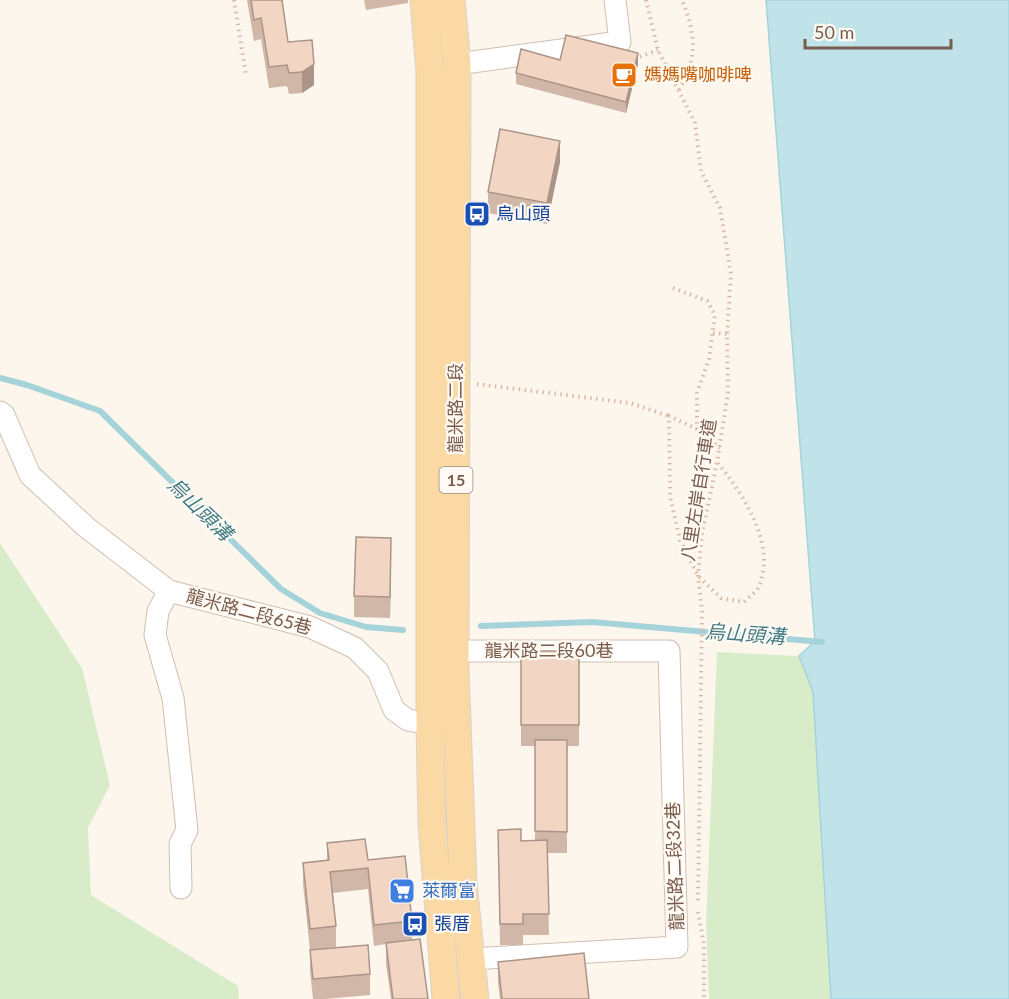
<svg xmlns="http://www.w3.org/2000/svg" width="1009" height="999" font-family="Lato,'Noto Sans TC',sans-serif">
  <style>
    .green { fill: #d8ecc9 }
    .water { fill: #bfe3e8; stroke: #a5d3da; stroke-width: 1.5 }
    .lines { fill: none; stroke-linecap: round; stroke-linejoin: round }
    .stream { stroke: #a5d3da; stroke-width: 6 }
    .minor-casing { stroke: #d1beb0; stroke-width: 23 }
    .major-casing { stroke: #dad1cd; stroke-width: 29 }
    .path { stroke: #d9b8a5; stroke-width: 4; stroke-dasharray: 1.5 4.5; stroke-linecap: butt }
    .minor { stroke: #fff; stroke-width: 21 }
    .major { stroke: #fbd9a5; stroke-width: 27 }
    .wall { fill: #d1b7a8 }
    .shaded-wall { fill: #aa9588 }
    .building { fill: #f3d5c3; stroke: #aa9588; stroke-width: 1.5 }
    .labels { text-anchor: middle; stroke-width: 4.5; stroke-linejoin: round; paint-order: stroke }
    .shield { fill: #fffaf3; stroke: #a28b7f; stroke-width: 1.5 }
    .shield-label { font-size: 16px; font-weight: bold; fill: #7a5c4d }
    .food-label { font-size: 18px; fill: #c56008; stroke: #fffaf3; text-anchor: start }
    .transit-label { font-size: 18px; fill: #164399; stroke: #fffaf3; text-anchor: start }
    .street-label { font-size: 18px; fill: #7a5c4d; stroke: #fffaf3 }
    .shop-label { font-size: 18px; fill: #366cbe; stroke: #fffaf3; text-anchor: start }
    .water-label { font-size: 20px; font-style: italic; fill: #437c86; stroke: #fffaf3 }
  </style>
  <rect width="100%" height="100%" fill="#fdf6ec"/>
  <path class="green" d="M0,543l82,125 28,117 -22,43 3,67 147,91 1,13h-239z
    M717,652l82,4 14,35 18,308h-122l-3,-74z"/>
  <path class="water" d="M766,0h243v999h-178l-18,-307 -14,-36 16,-15z"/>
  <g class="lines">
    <path class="stream" d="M0,378l27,7 73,26 181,178 39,24 46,14 37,3
      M481,626l111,-4 230,20"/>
    <g class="minor-casing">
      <path id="minor" d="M457,64l163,-22 -5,-42
        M0,412l4,3 26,60 56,52 83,64 141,36 45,21 23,23 16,39 14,10 22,4
        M169,591l-11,20 -3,24 18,63 14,132 -7,14 1,44
        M439,651h230l8,296 -206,12"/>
    </g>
    <g class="major-casing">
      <path id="major" d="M424,0l6,72v652l2,101 14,174
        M451,0l6,64 -2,603 8,216 12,116"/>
    </g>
    <path class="path" d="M234,0l12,75
      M646,0l12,50 37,73 6,48 19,37 11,66 -4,60 1,59 -11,70 -15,70 -4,43 4,35 -4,293
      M635,54l4,3 19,-7
      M679,90c19,-34 17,-55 3,-90
      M673,288l34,13 8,14 -6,44 -12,34v36
      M713,333l14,1
      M477,384l153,19 39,13
      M718,463c25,32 57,78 42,121 -2,7 -11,13 -16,18l-23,-4 -23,-22 -18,-36 -10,-44 -1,-80 28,13 23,19
      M698,912l6,33v54"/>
    <use href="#minor" class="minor"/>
    <use href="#major" class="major"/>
  </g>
  <path class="wall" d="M247,0h35l6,42 26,43 -12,8 -13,1 -2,-8 -18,2 -8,-49 -7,2z
    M364,0h44v3l-42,7z
    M560,60l78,4 -12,49 -110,-29v-11z
    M560,162l-13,62 -59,-11v-21z
    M391,559l-1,59 -36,-1v-21z
    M521,651h58v95h-12v107h-20l2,82h-26v10h-23l-2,-115 23,11 14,-1v-94h-14z
    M327,843l41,17 44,61v19l16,59h-37l-5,-35v-20l-12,2 -6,-57 -35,4 3,33v21l-24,3 58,24v21l-45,4h-12l-3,-28v-21l-7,-66v-21l24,-3z
    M498,962l91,37h-89l-2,-16z"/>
  <path class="shaded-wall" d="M638,53v11l-12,49v-11z
    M314,64v21l-12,8v-21z
    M560,141v21l-13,62v-21z
    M391,538v21l-1,59v-21z"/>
  <path class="building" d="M251,0h31l6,42 24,-2 2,24 -12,8 -13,1 -2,-8 -18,2 -8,-49 -7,2z
    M566,35l72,18 -12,49 -110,-29 5,-24 39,11z
    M500,129l60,12 -13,62 -59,-11z
    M356,537l35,1 -1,59 -36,-1z
    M521,651h58v74h-58z
    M535,740h32v92l-32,-1z
    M521,829v12l26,-1 2,74h-26v10h-23l-2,-94z
    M365,839l3,21 37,-4 7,65 -38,4 -6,-57 -38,4 6,54 -26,3 -7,-66 26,-3 -2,-17z
    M420,939l8,60h-35l-7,-56z
    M368,945l2,29 -57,5 -3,-29z
    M584,953l5,46h-87l-4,-37z"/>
  <defs>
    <g id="cafe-square" transform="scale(1.35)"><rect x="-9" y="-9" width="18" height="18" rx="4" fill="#e8710a" stroke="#fffaf3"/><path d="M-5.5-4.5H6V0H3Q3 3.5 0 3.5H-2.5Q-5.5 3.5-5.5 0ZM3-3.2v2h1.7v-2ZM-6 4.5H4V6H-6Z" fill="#fff"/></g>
    <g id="bus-square" transform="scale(1.35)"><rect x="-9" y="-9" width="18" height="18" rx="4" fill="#1a4fb4" stroke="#fffaf3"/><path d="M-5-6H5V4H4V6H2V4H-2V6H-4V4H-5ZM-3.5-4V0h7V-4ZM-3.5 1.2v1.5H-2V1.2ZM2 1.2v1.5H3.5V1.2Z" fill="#fff"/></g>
    <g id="supermarket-square" transform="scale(1.35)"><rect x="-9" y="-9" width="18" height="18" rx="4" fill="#3f7fe0" stroke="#fffaf3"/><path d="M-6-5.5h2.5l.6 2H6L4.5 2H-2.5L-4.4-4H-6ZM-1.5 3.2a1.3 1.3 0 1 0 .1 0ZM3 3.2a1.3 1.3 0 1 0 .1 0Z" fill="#fff"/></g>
  </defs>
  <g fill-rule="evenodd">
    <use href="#cafe-square" x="624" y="75"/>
    <use href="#bus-square" x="477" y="214"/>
    <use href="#supermarket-square" x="402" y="891"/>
    <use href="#bus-square" x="415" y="924"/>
  </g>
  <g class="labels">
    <rect class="shield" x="439.5" y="467" width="33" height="26" rx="4.5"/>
    <g class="shield-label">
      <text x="456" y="486">15</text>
    </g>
    <g class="food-label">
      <text x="644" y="81">媽媽嘴咖啡啤</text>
    </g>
    <g class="transit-label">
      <text x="496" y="220">烏山頭</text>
      <text x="434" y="930">張厝</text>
    </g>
    <g class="street-label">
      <text transform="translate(456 408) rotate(-90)" y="6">龍米路二段</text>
      <text transform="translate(699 490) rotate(-81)" y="6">八里左岸自行車道</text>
      <text transform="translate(249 612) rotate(15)" y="6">龍米路二段65巷</text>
      <text x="549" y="657">龍米路二段60巷</text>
      <text transform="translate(675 866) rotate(-92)" y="6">龍米路二段32巷</text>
    </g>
    <g class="shop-label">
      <text x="422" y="897">萊爾富</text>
    </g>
    <g class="water-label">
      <text transform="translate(200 509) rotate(44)" y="7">烏山頭溝</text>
      <text transform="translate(745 634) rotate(4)" y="7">烏山頭溝</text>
    </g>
  </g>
  <path d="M805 39v9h146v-9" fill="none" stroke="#7a5c4d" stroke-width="3"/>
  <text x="814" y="39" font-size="18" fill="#7a5c4d" stroke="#fffaf3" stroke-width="4.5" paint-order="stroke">50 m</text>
</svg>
